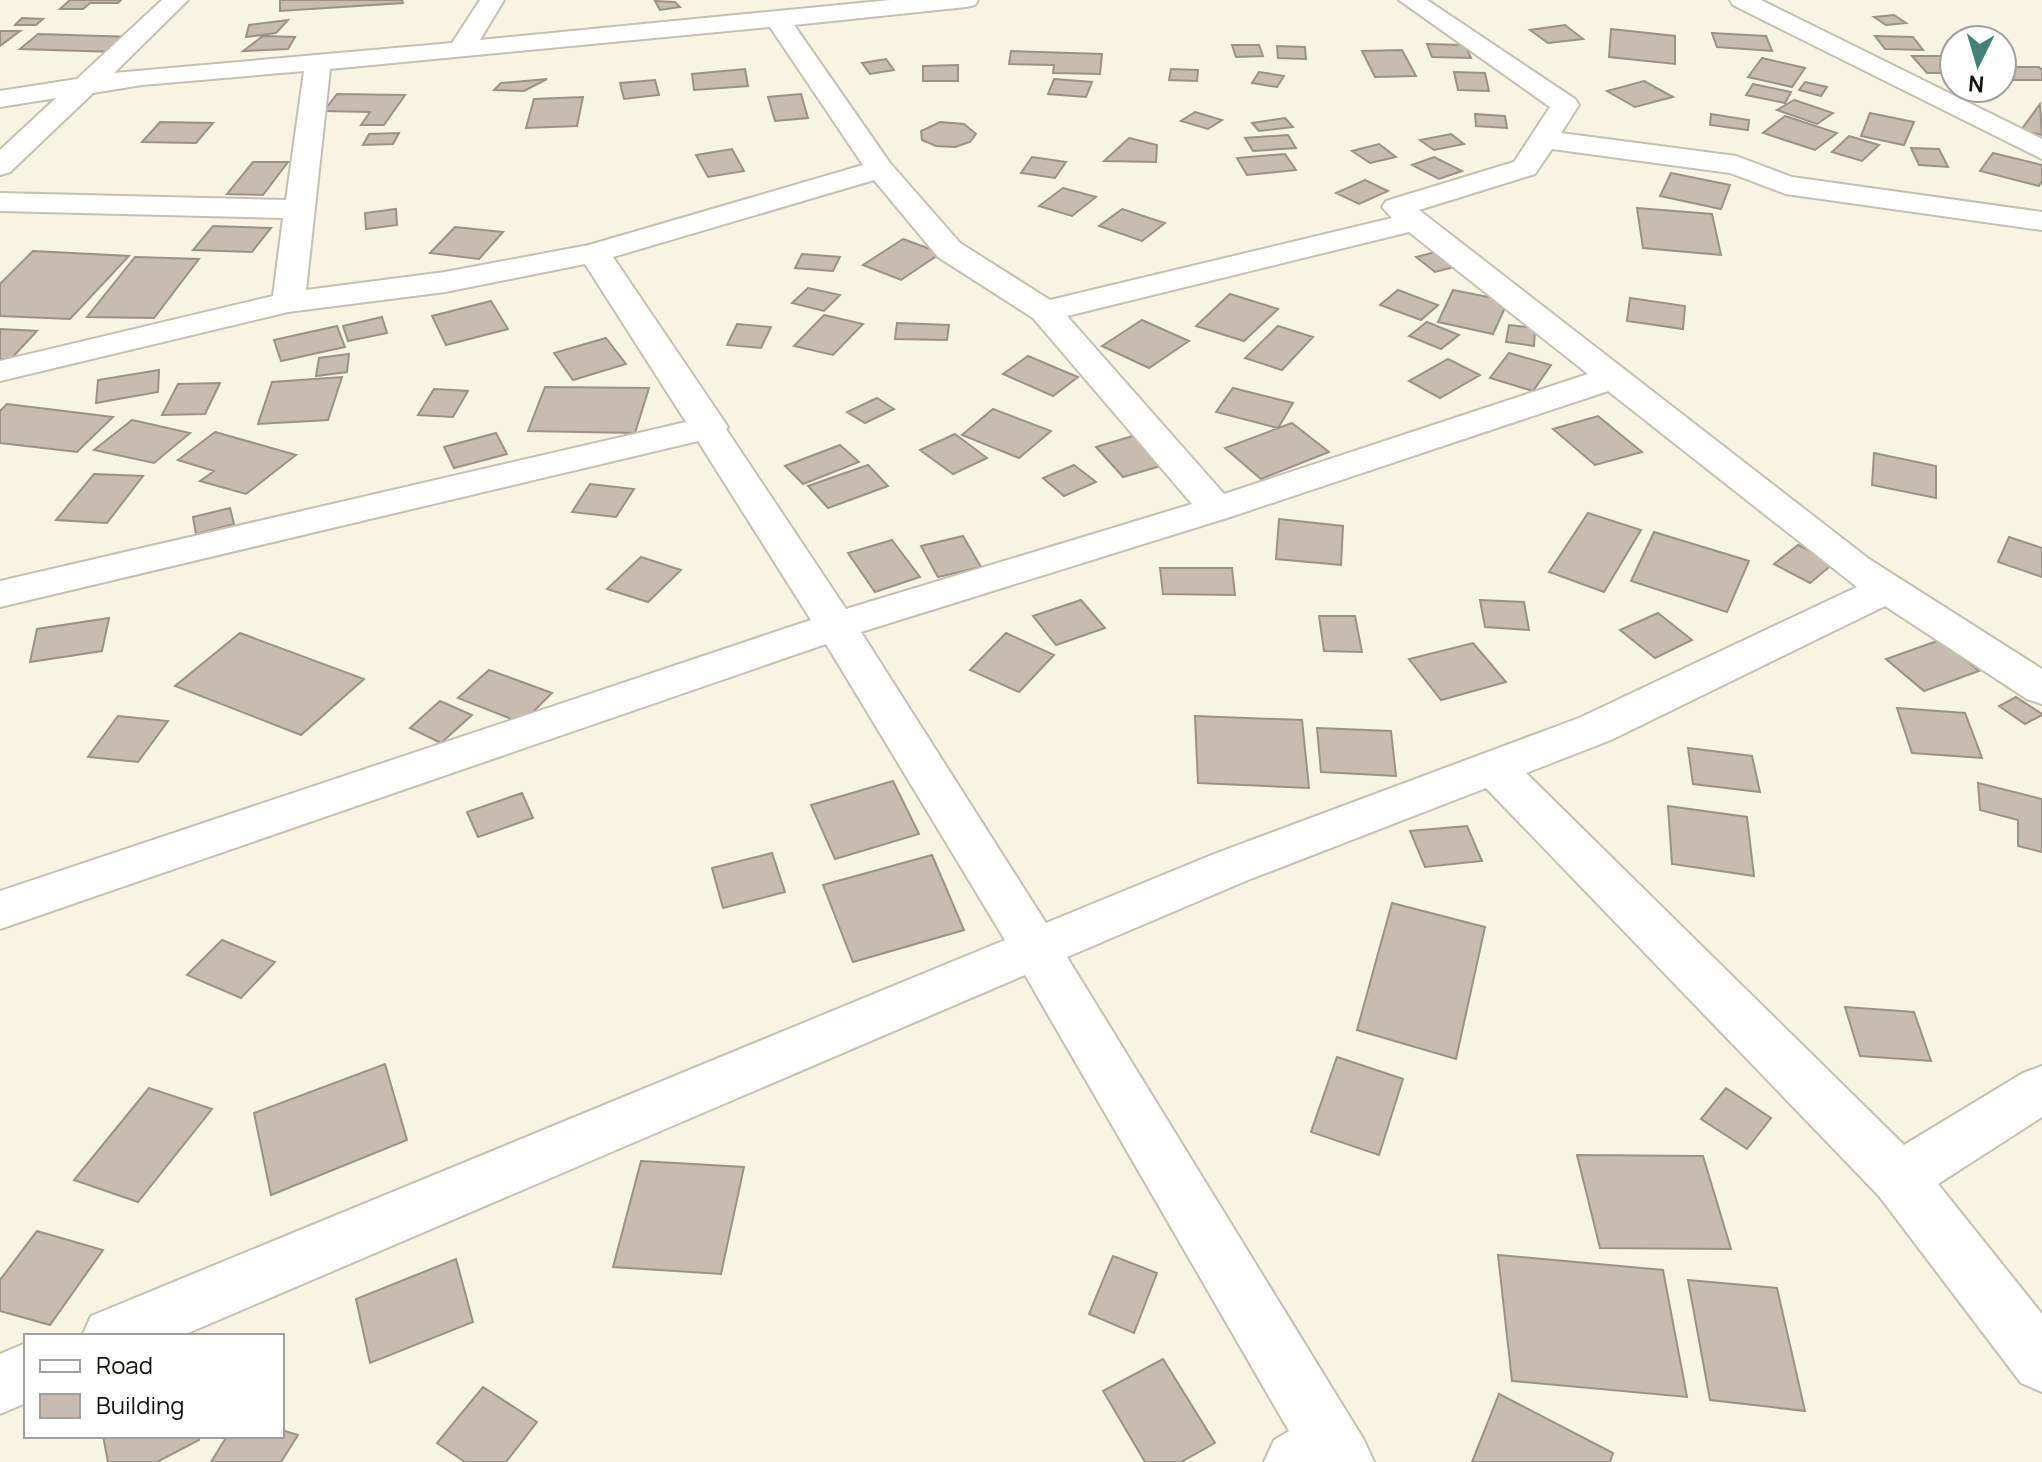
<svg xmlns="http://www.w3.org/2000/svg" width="2042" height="1462" font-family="Manrope,sans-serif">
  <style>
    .building { fill: #c8bcb0; stroke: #9c9185; stroke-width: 2 }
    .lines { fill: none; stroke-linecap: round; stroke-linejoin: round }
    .minor-casing { stroke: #c3c0b0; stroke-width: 4 }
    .minor { fill: #fff; fill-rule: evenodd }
  </style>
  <rect width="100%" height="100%" fill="#f7f4e4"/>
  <path class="building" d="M70,0h51l-3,3h-28l-7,6h-23z
    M280,0h122l1,3 -123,8z
    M655,1l20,1 5,5 -20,3z
    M1894,15l12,8 -20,2 -12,-8z
    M22,18l21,1 -7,6h-21z
    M288,20l-12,13 -30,4 3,-12z
    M1565,25l18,14 -35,4 -18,-13z
    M1611,29l64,7v28l-66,-7z
    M0,31h20l-20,15z
    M1712,33l54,3 6,15 -55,-4z
    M38,34l95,3 -16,15 -97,-3z
    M263,36l32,1 -7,12 -45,2z
    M1875,36l38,1 10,13 -38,-1z
    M1427,44l38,1 6,13 -39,-1z
    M1232,45h27l4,11 -27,1z
    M1277,46l28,1 1,12 -28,-1z
    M1402,50l14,26 -41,1 -13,-26z
    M1011,51l91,3 -2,20 -47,-1 1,-8 -45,-1z
    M1912,56h34l8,9v8h-27z
    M1762,58l43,10 -13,19 -44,-10z
    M886,59l8,11 -24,4 -8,-11z
    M958,65v16h-35v-15z
    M2002,67h37l3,3v10h-40z
    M745,69l3,17 -54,4 -2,-16z
    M1171,69l27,1 -1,11 -28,-1z
    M1259,72l25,4 -7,11 -25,-4z
    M1454,72l31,1 4,18 -31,-1z
    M547,79l-23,12 -30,-1 7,-7z
    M1054,79l38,3 -6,15 -38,-3z
    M655,80l4,15 -35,4 -4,-16z
    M1644,81l29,16 -38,10 -28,-16z
    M1805,82l22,5 -6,9 -22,-6z
    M1753,84l38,8 -6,11 -39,-8z
    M337,94l68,1 -21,30h-23l9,-13 -46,-1z
    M801,94l7,24 -33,3 -7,-24z
    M583,97l-6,29 -51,2 8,-29z
    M1794,100l39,13 -16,11 -40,-14z
    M2040,104l2,31 -21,-5z
    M1195,112l27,8 -14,9 -27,-8z
    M1870,113l44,9 -10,23 -43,-9z
    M1475,114l30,2 2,12 -31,-2z
    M1711,114l38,6 -1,10 -38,-5z
    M1785,116l52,17 -22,17 -52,-17z
    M1285,118l8,9 -34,4 -7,-8z
    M160,122l53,1 -17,20 -54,-1z
    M940,122l24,2 12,10 -6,8 -15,5 -19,-1 -14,-6 -1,-9z
    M399,133l-6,11 -30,1 6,-11z
    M1451,134l13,10 -30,6 -14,-10z
    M1288,135l8,13 -43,3 -8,-13z
    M1849,136l30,9 -17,16 -30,-9z
    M1129,138l28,7 -1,17 -52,-1z
    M1379,144l17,13 -26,6 -18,-12z
    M1911,148l28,1 9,18 -29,-2z
    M732,149l12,22 -36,6 -12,-22z
    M1993,153l49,12v16l-3,5 -59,-15z
    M1285,154l11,16 -49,5 -10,-17z
    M1032,157l34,5 -11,16 -34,-5z
    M1434,157l28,14 -23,8 -27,-14z
    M253,162h35l-25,33 -36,-1z
    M1671,173l59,12 -9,24 -61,-13z
    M1365,180l23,11 -29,13 -23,-11z
    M1063,188l33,9 -24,19 -33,-10z
    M1637,208l75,6 9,41 -78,-7z
    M396,209l1,16 -31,4 -1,-16z
    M1122,209l43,14 -23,18 -43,-15z
    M213,226l58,2 -19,24 -59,-2z
    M455,227l48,5 -24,27 -49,-6z
    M903,239l38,14 -40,27 -38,-15z
    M33,251l96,5 -59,63 -70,-3v-32z
    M1439,251l19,15 -23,6 -19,-15z
    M802,254l38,3 -7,14 -38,-3z
    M135,257l64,2 -45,59 -67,-1z
    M808,288l32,7 -16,16 -32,-8z
    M1398,290l40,15 -17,15 -41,-15z
    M1453,290l55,11 -15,33 -55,-12z
    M1230,294l48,15 -34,32 -48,-15z
    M1630,298l55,8 -2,23 -56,-8z
    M491,301l17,28 -62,16 -14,-29z
    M824,315l39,9 -30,31 -39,-9z
    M382,317l5,16 -39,8 -5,-15z
    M1142,320l47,21 -40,27 -47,-22z
    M1427,322l32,13 -18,14 -32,-13z
    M897,323l52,2 -2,15 -52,-1z
    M737,324l34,3 -10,21 -34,-3z
    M1509,325l26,3 -1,18 -28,-4z
    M337,326l8,21 -64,14 -7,-21z
    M1278,326l35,11 -31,33 -37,-12z
    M0,329l37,2 -26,28h-11z
    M606,338l20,26 -53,16 -19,-27z
    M1509,353l42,12 -18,26 -43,-13z
    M349,354l-2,18 -31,4 3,-18z
    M1028,356l50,21 -25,19 -50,-22z
    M1448,359l32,16 -40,23 -31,-17z
    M159,370l-1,22 -62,11 2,-23z
    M342,377l-14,43 -70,4 14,-42z
    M220,383l-15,31 -43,1 16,-31z
    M545,387l104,1 -14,45 -107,-2z
    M1233,388l60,15 -15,25 -62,-16z
    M434,389l34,2 -15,26 -35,-2z
    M877,398l17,11 -29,14 -18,-11z
    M7,404l106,13 -36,35 -77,-9v-32z
    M993,409l58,22 -32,27 -57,-23z
    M1598,416l44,36 -47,13 -42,-36z
    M132,420l58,13 -36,30 -60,-13z
    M1292,423l37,29 -68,27 -36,-31z
    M215,432l81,23 -50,39 -46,-13 14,-10 -36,-11z
    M496,433l11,21 -53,14 -10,-21z
    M955,434l32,24 -34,16 -33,-24z
    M1136,435l28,30 -41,12 -27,-30z
    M840,445l19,17 -56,22 -18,-18z
    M1874,453l62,13v32l-64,-13z
    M868,465l20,21 -60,22 -20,-22z
    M1074,465l22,17 -32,14 -21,-18z
    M94,474l49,2 -36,47 -51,-3z
    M590,484l44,5 -18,28 -44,-5z
    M230,508l4,16 -38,10 -3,-17z
    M1588,513l53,17 -37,62 -55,-20z
    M1279,519l64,7 -2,39 -65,-6z
    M1654,532l95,29 -22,51 -96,-31z
    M963,536l18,31 -43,10 -17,-31z
    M2009,537l33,11v29l-44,-15z
    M892,540l28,37 -45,15 -27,-39z
    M1798,545l36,18 -24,20 -36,-19z
    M641,557l40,13 -33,32 -41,-13z
    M1160,568h72l3,27 -72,-1z
    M1081,600l24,28 -49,17 -23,-29z
    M1480,600l44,2 5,28 -44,-3z
    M1658,613l34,27 -37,18 -35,-28z
    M1319,616h36l7,36 -38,-1z
    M109,618l-7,33 -72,11 7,-33z
    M240,633l124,46 -63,56 -126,-49z
    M1006,633l48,22 -35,37 -49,-22z
    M1940,640l39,31 -55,20 -38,-32z
    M1473,643l33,39 -65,18 -32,-41z
    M489,670l63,23 -30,30 -64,-25z
    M2016,697l26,17v1l-17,9 -26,-18z
    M440,701l32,14 -31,28 -31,-15z
    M1897,708l68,5 17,45 -70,-5z
    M118,716l50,5 -30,41 -50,-5z
    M1195,716l107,4 7,68 -111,-5z
    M1317,728l74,3 5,45 -75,-4z
    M1688,748l64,8 8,36 -67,-8z
    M893,781l26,53 -84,25 -24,-54z
    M1978,783l64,16v53l-24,-6v-26l-38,-10z
    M522,793l11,25 -55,19 -11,-25z
    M1668,806l79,11 7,59 -82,-12z
    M1467,826l15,35 -57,6 -15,-36z
    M772,853l13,39 -62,16 -11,-40z
    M932,855l32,75 -111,32 -30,-77z
    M1392,903l93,24 -29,132 -99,-29z
    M222,940l53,22 -34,36 -54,-23z
    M1845,1007l69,5 17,49 -71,-5z
    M1337,1057l66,22 -24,76 -68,-23z
    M385,1064l22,76 -136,55 -17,-82z
    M149,1088l63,21 -74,93 -64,-22z
    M1726,1088l45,30 -24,31 -46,-30z
    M1577,1155l126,1 28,93 -131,-1z
    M641,1161l103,6 -23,107 -108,-7z
    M37,1231l66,19 -53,75 -50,-14v-31z
    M1498,1255l165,15 24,127 -175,-16z
    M1113,1256l44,17 -23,60 -45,-19z
    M456,1259l17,63 -103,41 -14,-64z
    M1688,1280l89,8 28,123 -95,-11z
    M1163,1359l52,84 -34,19h-36l-42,-71z
    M483,1387l54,35 -31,40h-41l-28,-19z
    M1499,1394l114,59 -3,9h-138z
    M282,1430l16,5 -17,27h-70l16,-26h55z
    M103,1436h95l1,4 -42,22h-49z"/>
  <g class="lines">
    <g class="minor-casing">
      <path id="minor" d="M162,0h26l-74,73 338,-30 28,-43h24l-24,40 411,-40h87l-3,5 -9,2 -172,18 96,138 70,80 90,57 342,-82 -10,-11 4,-6 128,-39 36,-55 -151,-107h28l148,99 4,6 -18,28 175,23 56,21 250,35v18l-256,-36 -56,-21 -178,-24 -17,25 -116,36 450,349 173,110v35l-15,-5 -142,-93 -274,134 -85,33 378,372 119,-72 19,-7v51l-104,67 104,130v78l-21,-9 -142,-187 -393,-408 -238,92 -181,77 297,483 10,22h-110l10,-22 15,-9 -264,-456 -844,361h-99l9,-20 914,-376 -179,-296 -826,285v-38l811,-271 -113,-179 -698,166v-26l686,-159 -101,-158 -140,28 -157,20 -288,69v-20l273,-65 10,-78 -283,-7v-18l286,7 18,-129 -162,14 -49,8 -83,79 -10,3v-25l56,-52 -56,9v-16l77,-12zM770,27l93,138 -274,80 -144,27 -139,18 24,-221zM874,180l64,77 95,61 159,186 -346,105 -120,-180 2,-2 -115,-170zM1409,232l179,142 -364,120 -157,-178zM1608,391l249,196 -278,131 -365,136 -168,69 -185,-291 369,-115z
        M1730,0h31l281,139v20l-309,-154z
        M26,1343v60l-26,11v-60z"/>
    </g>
    <use href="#minor" class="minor"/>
  </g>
  <rect x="24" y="1334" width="260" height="104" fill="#ffffff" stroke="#a09f9d" stroke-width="2"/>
  <rect x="40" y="1360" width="40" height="12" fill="#ffffff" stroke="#a09f9d" stroke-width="2"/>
  <text x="96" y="1374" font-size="24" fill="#11100a">Road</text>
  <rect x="40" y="1394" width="40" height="24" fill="#c8bcb0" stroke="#a09f9d" stroke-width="2"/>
  <text x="96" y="1414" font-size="24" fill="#11100a">Building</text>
  <g transform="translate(1978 64) rotate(185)"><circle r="38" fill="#ffffff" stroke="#a09f9d" stroke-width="2"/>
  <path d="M0-6L14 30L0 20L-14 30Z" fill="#408476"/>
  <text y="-12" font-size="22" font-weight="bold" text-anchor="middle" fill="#11100a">N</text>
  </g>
</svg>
